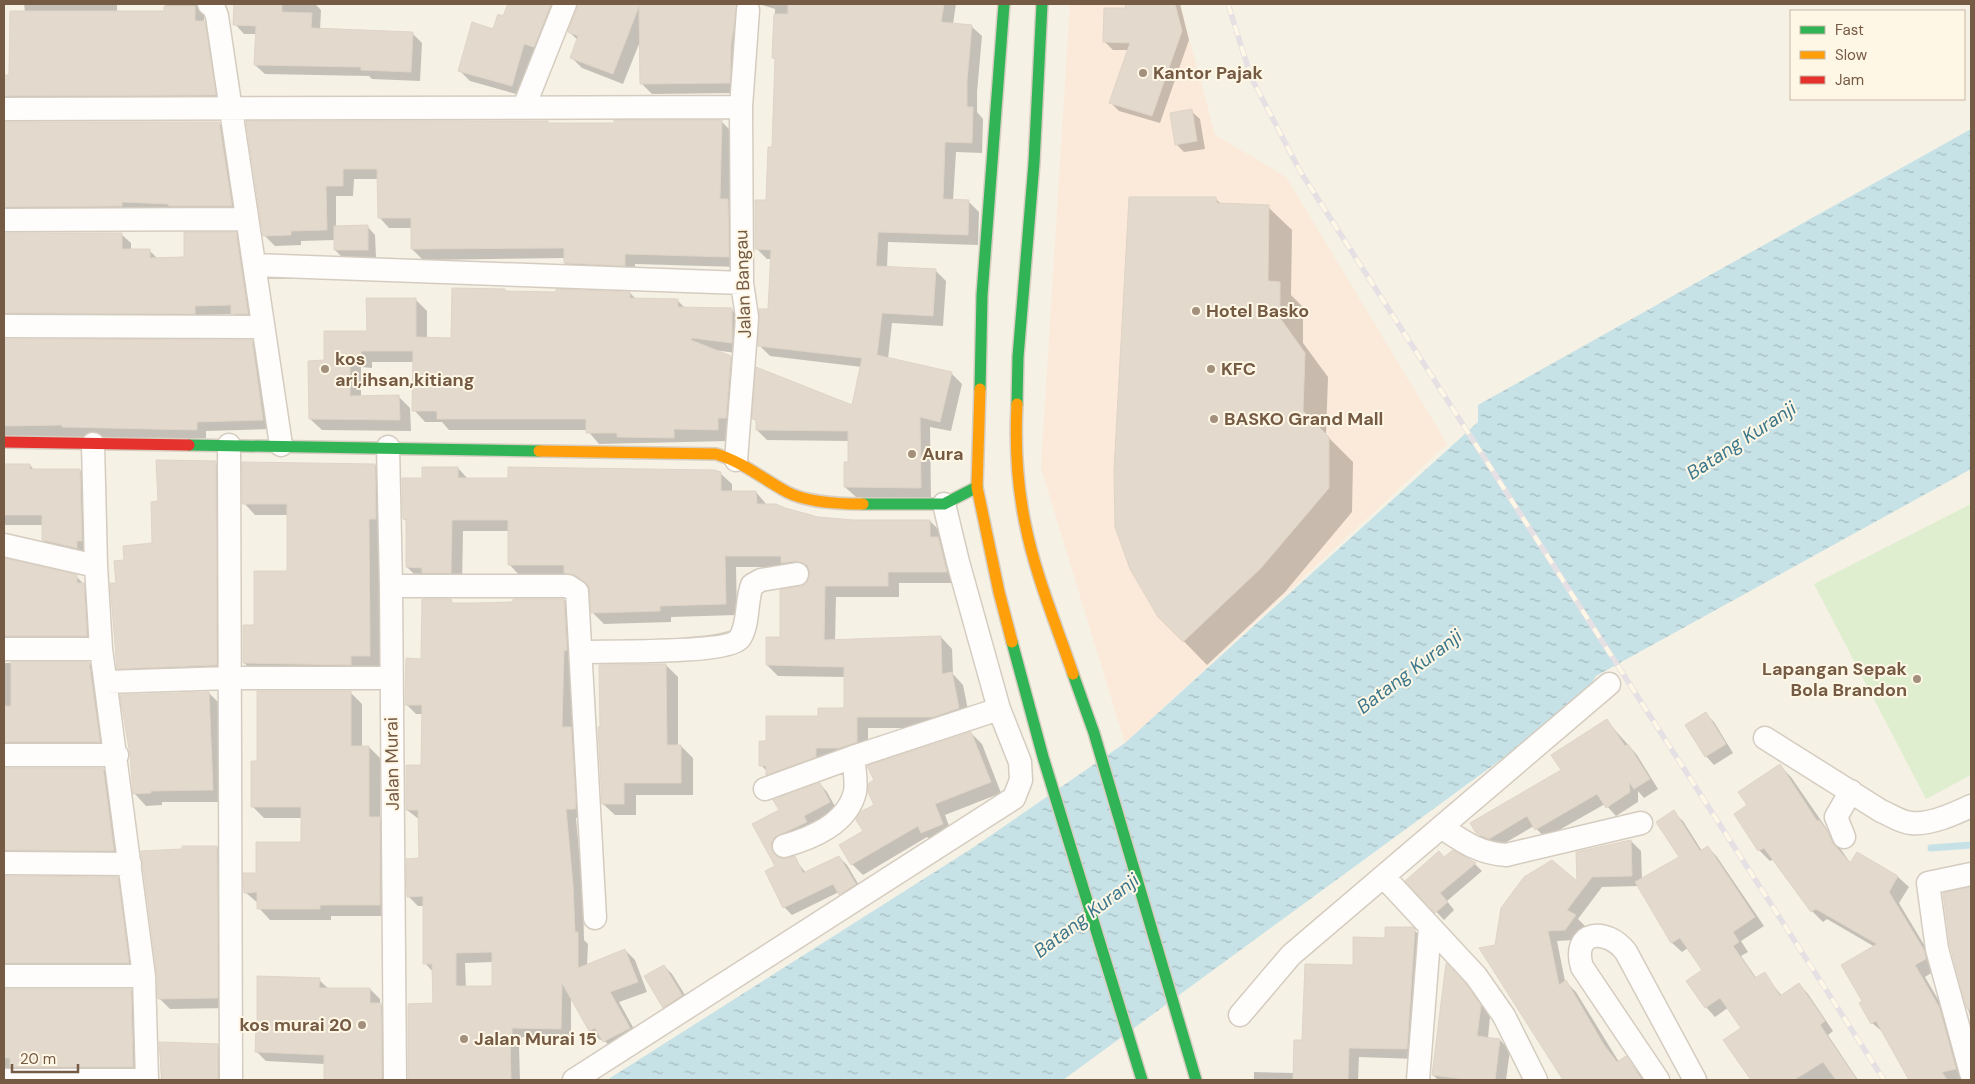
<svg xmlns="http://www.w3.org/2000/svg" width="1975" height="1084" font-family="'DM Sans',sans-serif">
  <style>
    .commercial { fill: #fbe9d9 }
    .garden { fill: #deeece }
    .water { fill: url(#water-ripples) }
    .shadow { fill: #0003; fill-rule: evenodd }
    .lines { fill: none; stroke-linecap: round; stroke-linejoin: round }
    .stream { stroke: #c6e2e7; stroke-width: 7 }
    .building { fill: #e3d9cc; stroke: #dfd4c7; fill-rule: evenodd }
    .street-casing { stroke: #d5ccc0; stroke-width: 25 }
    .fast-casing { stroke: #d7cdc1; stroke-width: 14 }
    .slow-casing { stroke: #d7cdc1; stroke-width: 14 }
    .jam-casing { stroke: #d7cdc1; stroke-width: 14 }
    .street { stroke: #fefdfb; stroke-width: 22 }
    .fast { stroke: #30b455; stroke-width: 11 }
    .slow { stroke: #ff9f0a; stroke-width: 11 }
    .jam { stroke: #e5322d; stroke-width: 11 }
    .rail-casing { stroke: #e4e0e3; stroke-width: 5.5 }
    .rail { stroke: #fff7e5; stroke-width: 4; stroke-dasharray: 11; stroke-linecap: butt }
    .poi-dot { fill: #a28f7c; stroke: #fff7e5; stroke-width: 2 }
    .labels { text-anchor: middle; stroke-width: 4; stroke-linejoin: round; paint-order: stroke }
    .poi-label { font-size: 18px; font-weight: bold; fill: #755a44; stroke: #fff7e5; text-anchor: start }
    .street-label { font-size: 18px; fill: #755a44; stroke: #fff7e5 }
    .water-label { font-size: 19px; font-style: italic; fill: #3c778b; stroke: #fff7e5 }
  </style>
  <defs>
    <pattern id="water-ripples" width="26" height="14" patternUnits="userSpaceOnUse" patternTransform="scale(1.25)"><rect width="26" height="14" fill="#c6e2e7"/><path d="M2 4q2-2 4 0t4 0M15 11q2-2 4 0t4 0" fill="none" stroke="#a5babd"/></pattern>
  </defs>
  <rect width="100%" height="100%" fill="#f6f1e5"/>
  <path class="commercial" d="M1070,4h110l35,131 71,42 161,267 -322,299 -84,-275z"/>
  <path class="garden" d="M1971,504v271l-45,24 -112,-215z"/>
  <path class="water" d="M1971,129v340l-375,207 -15,25 -518,379h-456l367,-233 151,-104 353,-321v-17z"/>
  <path class="shadow" d="M24,4h93v8h48l1,-8h38v18l9,10 11,72 -220,6v-34h6l15,-64z
    M235,4h80l6,6 -1,20 92,3 10,10 -2,38 -48,-2 -3,-3 -104,-2 -10,-9 2,-31h-13l-9,-10z
    M509,4h59l-45,92 -53,-15 -10,-10 44,-54z
    M579,4h172l-11,89 -88,1 -11,-11v-44l-18,45 -41,-16 -11,-11 7,-17 -9,-8z
    M759,4h197l-3,20 18,2 11,10 -5,56v20l6,7 -1,34 -26,-1 -3,49h15l11,11 -1,33 -90,-3 -1,26 48,2 11,11 -3,45 -51,-3 -4,36 63,14 11,11 -11,47 -21,-4 1,71 -75,-1 -11,-10 5,-24v-22l-83,-1 -10,-10v-8l-3,-3 98,-13 10,-39 -92,-11 -11,-11 10,-35 2,-51h-4l-11,-11 11,-46 6,-54 3,-88 -3,-2 2,-49z
    M1127,4h53l9,36 -29,83 -41,-12 -8,-8 18,-53h-16l-9,-9 24,-32z
    M1191,111l9,8 5,30 -21,3 -8,-8z
    M721,121l11,11 -2,71 9,8v56l-104,-3v12l-59,-2 -11,-11v-5l-142,2 -11,-11v-21h-23l-10,-11 -1,-38h-24l-1,17h-17v31l31,-1 8,9 1,22 -33,1 -8,-8v-10l-34,1v4l-26,1 -11,-11 -17,-112 300,-1 3,3z
    M4,123h215l9,9 13,83 -237,6z
    M1215,198l7,7 46,2 24,23 -1,65 12,12v36l25,34 -2,58 27,27 -1,50 -67,80 -78,73 -48,-49z
    M235,233l10,10 12,80h-15l-8,-9 -30,1v7l-200,5v-93h117l10,9v7h18l9,9 28,-1z
    M505,291l2,2h123l6,6 41,1 9,9 46,1 11,11v33l-29,-4 16,7 12,12 -13,72 -130,3 -12,-14h-138l-7,-8h-17l-11,-12v-48h-42v6l-11,-1v30l37,-1 12,12 1,23 -89,-1 -12,-11 15,-57 90,-63 12,12v27l25,1z
    M4,340l248,1 9,10 11,78 -66,2v7l-202,1z
    M215,462l10,10 1,202 -98,4 -10,-10 -1,-84 9,-23 27,-16 6,-42z
    M4,465h26l4,5h46l10,10 -4,77 -33,-7 -10,-10v-15h-39z
    M375,465l11,12 -5,190 -125,7 -12,-11 11,-37 34,-53 -1,-58h-33l-11,-12z
    M458,468l10,11 252,-6 12,11v8h24l11,13 51,13 36,3h76l11,11v9l9,9 8,33h-59v14h-63l-1,44 106,-4 11,12 1,25 10,11 7,35 -25,8h-77v25l-89,32 -18,-20 6,-23 52,-24 26,-8v-33l-67,-1 -11,-11 44,-92 -18,1 -7,-7h-50l1,48 -66,2v5l-67,2 -11,-11 -5,-27 -68,-10 -11,-12v-33h-46l-1,53 -44,-6 -11,-11 1,-44 -4,-4 19,-40z
    M4,560l72,16 16,17 3,51 -91,6z
    M450,600l4,4 110,-4 9,10 -1,119 9,9 4,80h-9l7,78 1,44 4,4 -1,21 38,-15 10,10 12,32 -28,10 20,36 -25,13 -11,-12 -3,1 -10,-10 -19,-33v41l-49,-1v8h-3l1,35h-111v-74l25,-1 -1,-33 -8,-9 -1,-57h-6l-10,-10 12,-36v-40l-13,-10 15,-44 1,-52h-7l-10,-10 17,-44zM493,962v26h-27l-1,-25z
    M4,663h85l9,9 10,78 -104,6z
    M666,665l12,12v69h3l12,12v37h-57v20h-21l-12,-11 -2,-76z
    M350,692l12,12v43h7l11,11v61l11,11 1,86h-61v4h-61l-11,-12v-4l-14,-12 13,-18 45,-31v-25h-39l-12,-12 6,-43z
    M209,693l12,12 3,97h-62v3l-16,1 -11,-12 -4,-40z
    M1706,714l8,8 19,31 -19,12 -8,-9z
    M1607,721l30,34 21,34 -14,9 -6,-7v11l-22,14 -11,-12 -60,34 -11,-12 -36,21 -12,-5 -9,-10 85,-61z
    M971,733l11,11 19,49 -56,22 7,19 -20,8 -5,-5 -64,38 -11,-11 -11,-19 23,-14 11,-26z
    M1780,766l11,11 60,87 47,13 11,10 -10,16 36,60 1,7 -11,7 25,43 15,60h-56l-25,-47 -12,-10 -9,-22 12,-54 -48,-28 -4,3 -11,-11 -38,-52 -4,2 -11,-11 -23,-36 13,-8z
    M4,769h99l9,9 11,81 -119,5z
    M820,784l7,8 10,18 -58,41v8l15,-1 12,15 33,-16 8,8 16,27 -15,9 -9,-9 -47,23 -8,-8 -8,-40 -22,-42 26,-14z
    M1673,812l10,9 19,30 6,-4 9,10 47,69 -23,15 7,11 -7,4 16,23 7,-5 18,22 17,-12 9,10 25,37 -5,4 30,45h-106l-27,-40 18,-11 -14,-22 -14,10 -9,-10 -3,-36 -15,-23 -6,4 -10,-9 -34,-57 -36,1 -24,32 7,7 -10,14 -18,1 8,40 11,11 43,70 7,-5 18,23h-79l-10,-14 -59,-120 83,-62 52,-43 10,10 1,29 39,-23z
    M217,847l11,12v149l-58,1 -11,-11z
    M1453,852l22,12 7,7 -35,30 7,9 -10,10 -37,-39z
    M4,877l113,1 9,9 11,84 -133,6z
    M1971,888v132l-20,-74 -7,-52z
    M1412,928l13,13 -8,118 -58,-2 -1,23h-104v-8l41,1 9,-31 50,-76 32,-27z
    M664,966l8,8 18,29 -18,12 -8,-8z
    M1456,975l20,21 14,21 -2,21 12,2 10,10 -4,30h-68l-5,-5z
    M319,980l10,9h41l10,10v5l11,10 1,66h-67v-16l-59,-3 -10,-10z
    M4,990h127l9,9 2,76 -138,5z
    M160,1043l57,2 9,9v26h-65z"/>
  <g class="lines">
    <path class="stream" d="M1931,848l40,-3"/>
  </g>
  <path class="building" d="M234,4h48v8l30,1 -1,15 102,4 -2,40 -50,-2v-3l-107,-2 2,-39 -23,-1z
    M508,4h43l-17,43 -10,-3 -12,42 -54,-15 14,-49 21,7 5,-15 5,2z
    M578,4h159l-6,41 -1,38 -90,1 -1,-78 -26,68 -43,-16 8,-22 -10,-4z
    M788,4h156l-3,18 31,3 -5,56v26h6l-1,36 -27,-1 -2,57 26,1 -1,35 -90,-3 -2,34 60,3 -3,47 -51,-3 -5,42 75,17 -12,50 -20,-5 1,71 -77,-1v-25h4v-31l-92,-1v-11h-4l4,-52 96,38 10,-47 -104,-12 1,-37h9l3,-59 -16,-1v-49h11l2,-53h4l3,-89h-3l2,-44h14z
    M1125,4h50l7,27 -30,85 -43,-13 21,-60 -27,-1 1,-34h22z
    M164,6h31v15h10l11,74 -212,1v-21h5l1,-64h154z
    M1192,109l5,32 -22,4 -5,-32z
    M614,120h108l-2,79h8l1,58 -104,-3v12l-61,-3v-15l-153,1v-31h-33l-1,-49h-34v17h-17l1,44 -36,1v4l-28,1 -17,-115h302v2h66z
    M4,122h215l13,84h-63l-1,-2 -46,-2v4l-118,1z
    M1129,197h87l1,6 52,2 -1,76 12,1v36l25,35 -2,58 26,26v51l-68,80 -78,74 -25,-25 -28,-48 -15,-42 -1,-57z
    M368,225v25h-34v-24z
    M184,232h52l12,82h-17v-9l-36,1v8l-191,-1v-80h118v16h28v9l34,-1z
    M452,288l53,1v2l51,1v-3l74,3v6l48,1v8l54,1v35l-40,-5 -1,2 40,16 -5,62h-8v12l-44,-1v9l-57,-1v-4h-31v-14h-149v-8h-25l1,-60h-52v6l-11,-1v40l49,-1 1,25 -91,-1 -1,-58 16,-1v-29h43l-1,-33h50v39l35,1z
    M4,339l248,1 11,80 -66,2v8l-135,-3v-2l-58,1z
    M156,460l60,1 1,204 -100,4 -7,-86h6l-2,-22 10,-1 -1,-14 29,-3 -1,-41 7,-1z
    M242,462l133,2 1,55h-7l1,137h-19v9l-108,-2v-38h11v-54h33v-67h-45z
    M4,464h26v5h50l2,72h-5v7l-35,-8v-25h-38z
    M422,467h36v11h50v-11l206,3 7,2v19h35l1,13h19l9,4 33,9 36,3h76v17h8l9,35h-59v14h-63l-1,54 117,-4 1,38 10,-2 7,36 -26,9h-76v25l-18,6h-23v9l-50,18v-9h-7v-25h7v-25h52v-8h26v-41l-78,-2v-28h14v-47l26,-6 4,-12 -3,-7 -12,-4 -14,2v-7h-56l1,48 -66,2v5l-69,2 -2,-27 -14,-11 -11,-2v-8h-56v-45h-56l-1,53h-29v-5l-16,-1v-48h-3l-1,-41h20z
    M4,558l73,17v8h7l3,53h-83z
    M422,599h29l1,4h24l37,-1v-3h51l3,51 -3,1 -2,76h9l5,77 -1,5h-9l7,76 2,47h3v36l47,-19 13,33 -28,10 20,36 -27,14 -8,-14 -6,3 -27,-48 -1,46 -49,-1v8h-2l1,44h-103v-76l25,-1 -1,-39h-9v-68l-16,1 -1,-38 13,-1 -1,-48h-12v-45h15l1,-60h-17l1,-47 15,1zM492,952v34h-36v-33z
    M11,662h78l11,80h-96v-36h7z
    M666,664l1,81h14v38h-57v21h-22l-4,-77h2l-1,-62z
    M257,691h94v55h18v71h11v88h-60v4h-63v-17l-13,1 -1,-20h13v-31h45v-35h-50v-46h6z
    M209,692l4,98 -62,1v2l-18,1 -3,-39 -10,-60z
    M1706,712l20,32 -21,13 -20,-32z
    M1607,719l18,27 3,-2 22,35 -16,10 -5,-7 1,10 -24,16 -9,-14 -62,36 -8,-14 -38,23 -13,-6 -6,-10 91,-53 -10,-15z
    M971,732l20,50 -56,22 8,20 -22,9 -3,-7 -67,39 -12,-20 24,-14 -7,-11 4,-8 14,-7 -6,-13 1,-9 5,-3 -7,-14z
    M1780,764l37,57 2,-1 9,12 4,10 18,21 7,-11 41,24 -9,16 35,58 2,9 -11,6 24,42 17,62 -14,3 5,8h-38l-33,-59 -5,3 -12,-21 3,-2 -21,-36 36,-21 -61,-35 -5,3 -47,-64 -6,3 -24,-37 13,-9 -9,-13z
    M4,768h99l11,83 -110,-1z
    M820,783l10,19 -26,14 3,6 -32,15 -4,6 1,7 9,9 14,-3 8,17 36,-17 17,28 -17,11 -6,-11 -50,24 -18,-37 10,-5 -23,-42 27,-14 -6,-10z
    M1674,810l26,41 8,-5 47,71 -22,15 6,10 -6,4 22,32 10,-6 15,24 19,-13 26,38 -5,4 37,55h-21l-13,-18 -29,18h-43l-28,-40 18,-12 -21,-30 -15,10 -19,-27 16,-11 -22,-32 -9,5 -36,-61 44,-25 -23,-35z
    M1631,840l1,36 -40,1 -25,33 9,5 -11,15 -17,1 11,54 7,-5 38,65 13,17 9,-6 16,24h-79l-84,-132 16,-3 6,-37 23,-31 28,-17 25,21 -1,-29z
    M182,846h35l1,152 -60,1 -1,-25 -16,-123 41,-2z
    M1453,850l23,13 -36,30 8,9 -13,11 -30,-32 34,-30 5,6z
    M4,876l114,1 11,86h-125z
    M1971,887v122h-4l-17,-63 -7,-53z
    M1385,927h28l2,2 -8,120 -58,-1 -1,32h-55l1,-40h8l3,-76 48,1v-28l32,1z
    M1446,963l20,21 15,21 -4,31 23,3 -5,41h-25l-38,-5z
    M664,965l18,30 -19,13 -19,-32z
    M257,976l63,2 -1,10h51v15h11l1,77h-58v-25l-69,-3 1,-24h1z
    M4,989h127l2,78h-123v-9h-6z
    M159,1042l59,2v36h-56z"/>
  <g class="lines">
    <g class="street-casing">
      <path id="street" d="M209,4l5,4 3,8 64,429
        M524,107l41,-103
        M4,109l737,-2
        M4,220l243,-1
        M254,265l488,18
        M4,326l259,1
        M93,444l3,122 5,83 43,327 3,104
        M229,445l2,635
        M388,447l3,139 4,494
        M736,460l10,-128 1,-15 -5,-34 -1,-176 7,-97
        M4,545l92,21
        M391,586h177l9,6 18,326
        M4,649h97
        M581,652c24,-1 148,2 159,-14 9,-14 6,-37 12,-53l9,-5 36,-6
        M106,682l124,-4h160
        M1765,738l116,73c10,4 19,11 30,12 19,2 43,-9 60,-17
        M4,755h113
        M765,789l88,-32 146,-48
        M1441,827c23,15 37,26 65,28l135,-32
        M1844,837l-8,-20 15,-26
        M784,846c28,-8 63,-22 71,-54 2,-11 -1,-25 -2,-35
        M4,863l126,1
        M1971,874l-43,9 9,66 34,124
        M1384,877l92,99 28,40 32,64
        M4,976h140
        M1240,1015l51,-60 318,-271
        M4,1080h143
        M574,1080l440,-282 7,-18 -1,-18 -21,-53 -41,-147 -14,-58
        M1418,1080l12,-153
        M1658,1080l-76,-113c-11,-37 25,-40 44,-15l69,128"/>
    </g>
    <g class="fast-casing">
      <path id="fast" d="M980,389l2,-94 22,-291
        M1017,404l1,-47 16,-194 8,-159
        M189,445l350,6
        M863,504h81l33,-17
        M1012,642l31,115
        M1073,674l21,59
        M1094,733l102,347
        M1043,757l99,323"/>
    </g>
    <g class="slow-casing">
      <path id="slow" d="M980,389l-3,98 22,105 13,50
        M1017,404c-2,40 0,80 8,119 10,51 31,101 48,151
        M539,451l177,3c27,8 47,25 71,38 21,11 53,12 76,12"/>
    </g>
    <g class="jam-casing">
      <path id="jam" d="M4,442l185,3"/>
    </g>
    <use href="#street" class="street"/>
    <use href="#fast" class="fast"/>
    <use href="#slow" class="slow"/>
    <use href="#jam" class="jam"/>
    <g class="rail-casing">
      <path id="rail" d="M1228,4l23,73 49,94 584,909"/>
    </g>
    <use href="#rail" class="rail"/>
  </g>
  <g class="poi-dot">
    <circle cx="1143" cy="73" r="5"/>
    <circle cx="1196" cy="311" r="5"/>
    <circle cx="325" cy="369" r="5"/>
    <circle cx="1211" cy="369" r="5"/>
    <circle cx="1214" cy="419" r="5"/>
    <circle cx="912" cy="454" r="5"/>
    <circle cx="1917" cy="679" r="5"/>
    <circle cx="362" cy="1025" r="5"/>
    <circle cx="464" cy="1039" r="5"/>
  </g>
  <g class="labels">
    <g class="poi-label">
      <text x="1153" y="79">Kantor Pajak</text>
      <text x="1206" y="317">Hotel Basko</text>
      <text x="335" y="365">kos<tspan x="335" dy="21">ari,ihsan,kitiang</tspan></text>
      <text x="1221" y="375">KFC</text>
      <text x="1224" y="425">BASKO Grand Mall</text>
      <text x="922" y="460">Aura</text>
      <text x="1907" y="675" text-anchor="end">Lapangan Sepak<tspan x="1907" dy="21">Bola Brandon</tspan></text>
      <text x="352" y="1031" text-anchor="end">kos murai 20</text>
      <text x="474" y="1045">Jalan Murai 15</text>
    </g>
    <g class="street-label">
      <text transform="translate(743 284) rotate(-92)" y="6">Jalan Bangau</text>
      <text transform="translate(392 764) rotate(-91)" y="6">Jalan Murai</text>
    </g>
    <g class="water-label">
      <text transform="translate(1741 440) rotate(-33)" y="7">Batang Kuranji</text>
      <text transform="translate(1409 671) rotate(-37)" y="7">Batang Kuranji</text>
      <text transform="translate(1086 915) rotate(-37)" y="7">Batang Kuranji</text>
    </g>
  </g>
  <rect width="1975" height="1084" fill="none" stroke="#755a44" stroke-width="10"/>
  <rect x="1790" y="10" width="175" height="90" fill="#fff7e5" stroke="#c8b8a5"/>
  <rect x="1800" y="26" width="25" height="8" fill="#30b455" stroke="#c8b8a5"/>
  <text x="1835" y="35" font-size="15" fill="#755a44">Fast</text>
  <rect x="1800" y="51" width="25" height="8" fill="#ff9f0a" stroke="#c8b8a5"/>
  <text x="1835" y="60" font-size="15" fill="#755a44">Slow</text>
  <rect x="1800" y="76" width="25" height="8" fill="#e5322d" stroke="#c8b8a5"/>
  <text x="1835" y="85" font-size="15" fill="#755a44">Jam</text>
  <path d="M12 1064v8h66v-8" fill="none" stroke="#755a44" stroke-width="2.5"/>
  <text x="20" y="1064" font-size="15" fill="#755a44" stroke="#fff7e5" stroke-width="4" paint-order="stroke">20 m</text>
</svg>
